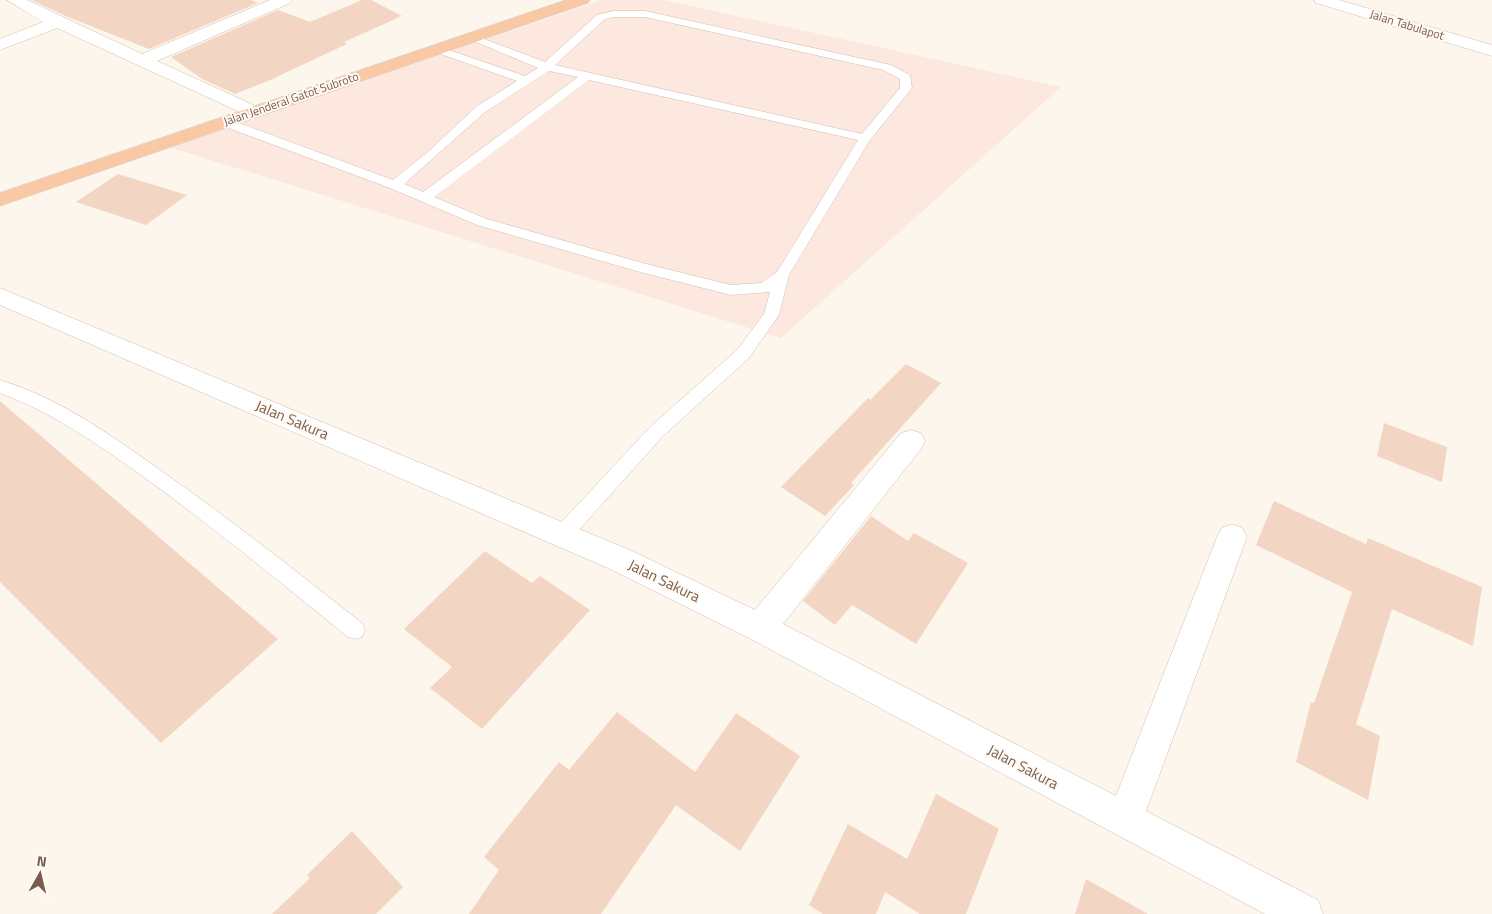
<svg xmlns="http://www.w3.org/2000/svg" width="1492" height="914" font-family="'Titillium Web',sans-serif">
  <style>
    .commercial { fill: #fde8e0 }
    .building { fill: #f3d5c3 }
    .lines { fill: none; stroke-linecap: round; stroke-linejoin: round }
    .service-casing { stroke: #d1beb0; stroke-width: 1 }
    .minor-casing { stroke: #d1beb0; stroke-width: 1 }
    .trunk-casing { stroke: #dad1cd; stroke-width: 1 }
    .service { fill: #fff; fill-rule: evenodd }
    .minor { fill: #fff; fill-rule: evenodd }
    .trunk { fill: #f9c8a4; fill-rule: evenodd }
    .labels { text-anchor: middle; stroke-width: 4; stroke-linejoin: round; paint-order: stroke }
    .far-street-label { font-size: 12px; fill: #7a5c4d; stroke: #fffaf3 }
    .street-label { font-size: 15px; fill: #7a5c4d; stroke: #fffaf3 }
  </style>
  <rect width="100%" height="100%" fill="#fdf6ec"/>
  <path class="commercial" d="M602,0h62l397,87 -280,251 -612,-191z"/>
  <path class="building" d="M31,0h220l7,3 -109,46 -81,-32z
    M362,0h9l31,16 -58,26 3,2 -79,37 -33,13 -33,-15 -31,-22 107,-47 32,12z
    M118,174l69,21 -41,30 -70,-23z
    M906,364l35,19 -90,100 3,2 -29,31 -44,-29 87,-89 2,2z
    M0,401l278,238 -117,104 -161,-161z
    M1384,423l63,24 -5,35 -65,-26z
    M1274,501l92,43 2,-6 114,49 -9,59 -81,-37 -36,115 24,12 -12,64 -72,-38 15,-60 3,1 38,-111 -96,-47z
    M871,516l37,25 6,-8 54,30 -52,81 -64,-39 -17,20 -32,-24z
    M485,551l47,32 8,-7 50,34 -108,119 -52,-41 22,-21 -48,-38z
    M617,712l78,60 41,-59 64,43 -60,95 -64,-46 -75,109h-132l30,-44 -15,-13 75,-95 10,8z
    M936,794l63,35 -33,85h-46l-35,-22 -9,22h-53l-14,-9 39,-81 59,35z
    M352,831l51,56 -27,27h-104l38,-36 -3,-3z
    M1086,879l62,35h-73z"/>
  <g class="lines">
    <g class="service-casing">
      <path id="service" d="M613,11h32l246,54 19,10 2,13 -42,52 -81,135 -10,40 -30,43 -86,78 -94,105 -7,2 -7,-2 -2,-6 2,-6 96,-103 86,-76 27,-36 6,-22 -39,3 -91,-23 -163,-47 -87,-37 -170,-63 -2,-3 2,-3h8l165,61 37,-30 47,-44 40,-25 -82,-29v-4h8l82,28 13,-8 -71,-30 5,-3 4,1 69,26 52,-47zM613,17h32l238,53 17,9v9l-38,46 -307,-69 50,-46zM549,71l29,6 -155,115 -19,-8 81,-72zM589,80l269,60 -81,132 -16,11 -30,2 -85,-21 -159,-45 -53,-22z
        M0,380c56,17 105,51 153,85 72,50 140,104 209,158l3,7 -3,7 -7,2 -7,-2c-68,-55 -136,-111 -207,-162 -45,-32 -90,-63 -141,-82z"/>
    </g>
    <g class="minor-casing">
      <path id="minor" d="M7,0h20l115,54 128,-54h22l-2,3 -133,58 103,47 2,4 -2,4 -7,2 -196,-90 -57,22v-11l43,-17z
        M1314,0h25l153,45v11l-176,-53z
        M0,288l632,263 123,59 146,-177 10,-3 10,3 4,8 -4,8 -138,175 333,172 101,-259 5,-9 10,-4 10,4 5,9 -101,274 172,89 5,14h-58l-516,-276 -139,-69 -610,-264z"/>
    </g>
    <g class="trunk-casing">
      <path id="trunk" d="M566,0h24l-2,3 -588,203v-13z"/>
    </g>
    <use href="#service" class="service"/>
    <use href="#minor" class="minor"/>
    <use href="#trunk" class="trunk"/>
  </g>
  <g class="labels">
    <g class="far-street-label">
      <text transform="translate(1407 25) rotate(17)" y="4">Jalan Tabulapot</text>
      <text transform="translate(291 99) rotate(-19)" y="4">Jalan Jenderal Gatot Subroto</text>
    </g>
    <g class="street-label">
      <text transform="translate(292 420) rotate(23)" y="5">Jalan Sakura</text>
      <text transform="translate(664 581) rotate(26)" y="5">Jalan Sakura</text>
      <text transform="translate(1023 767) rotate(28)" y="5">Jalan Sakura</text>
    </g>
  </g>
  <g transform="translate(40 874) rotate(8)" stroke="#fffaf3" stroke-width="4" paint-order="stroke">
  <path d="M0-4L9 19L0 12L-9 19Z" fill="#7a5c4d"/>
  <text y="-8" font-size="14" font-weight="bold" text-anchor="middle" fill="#7a5c4d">N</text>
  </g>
</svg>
